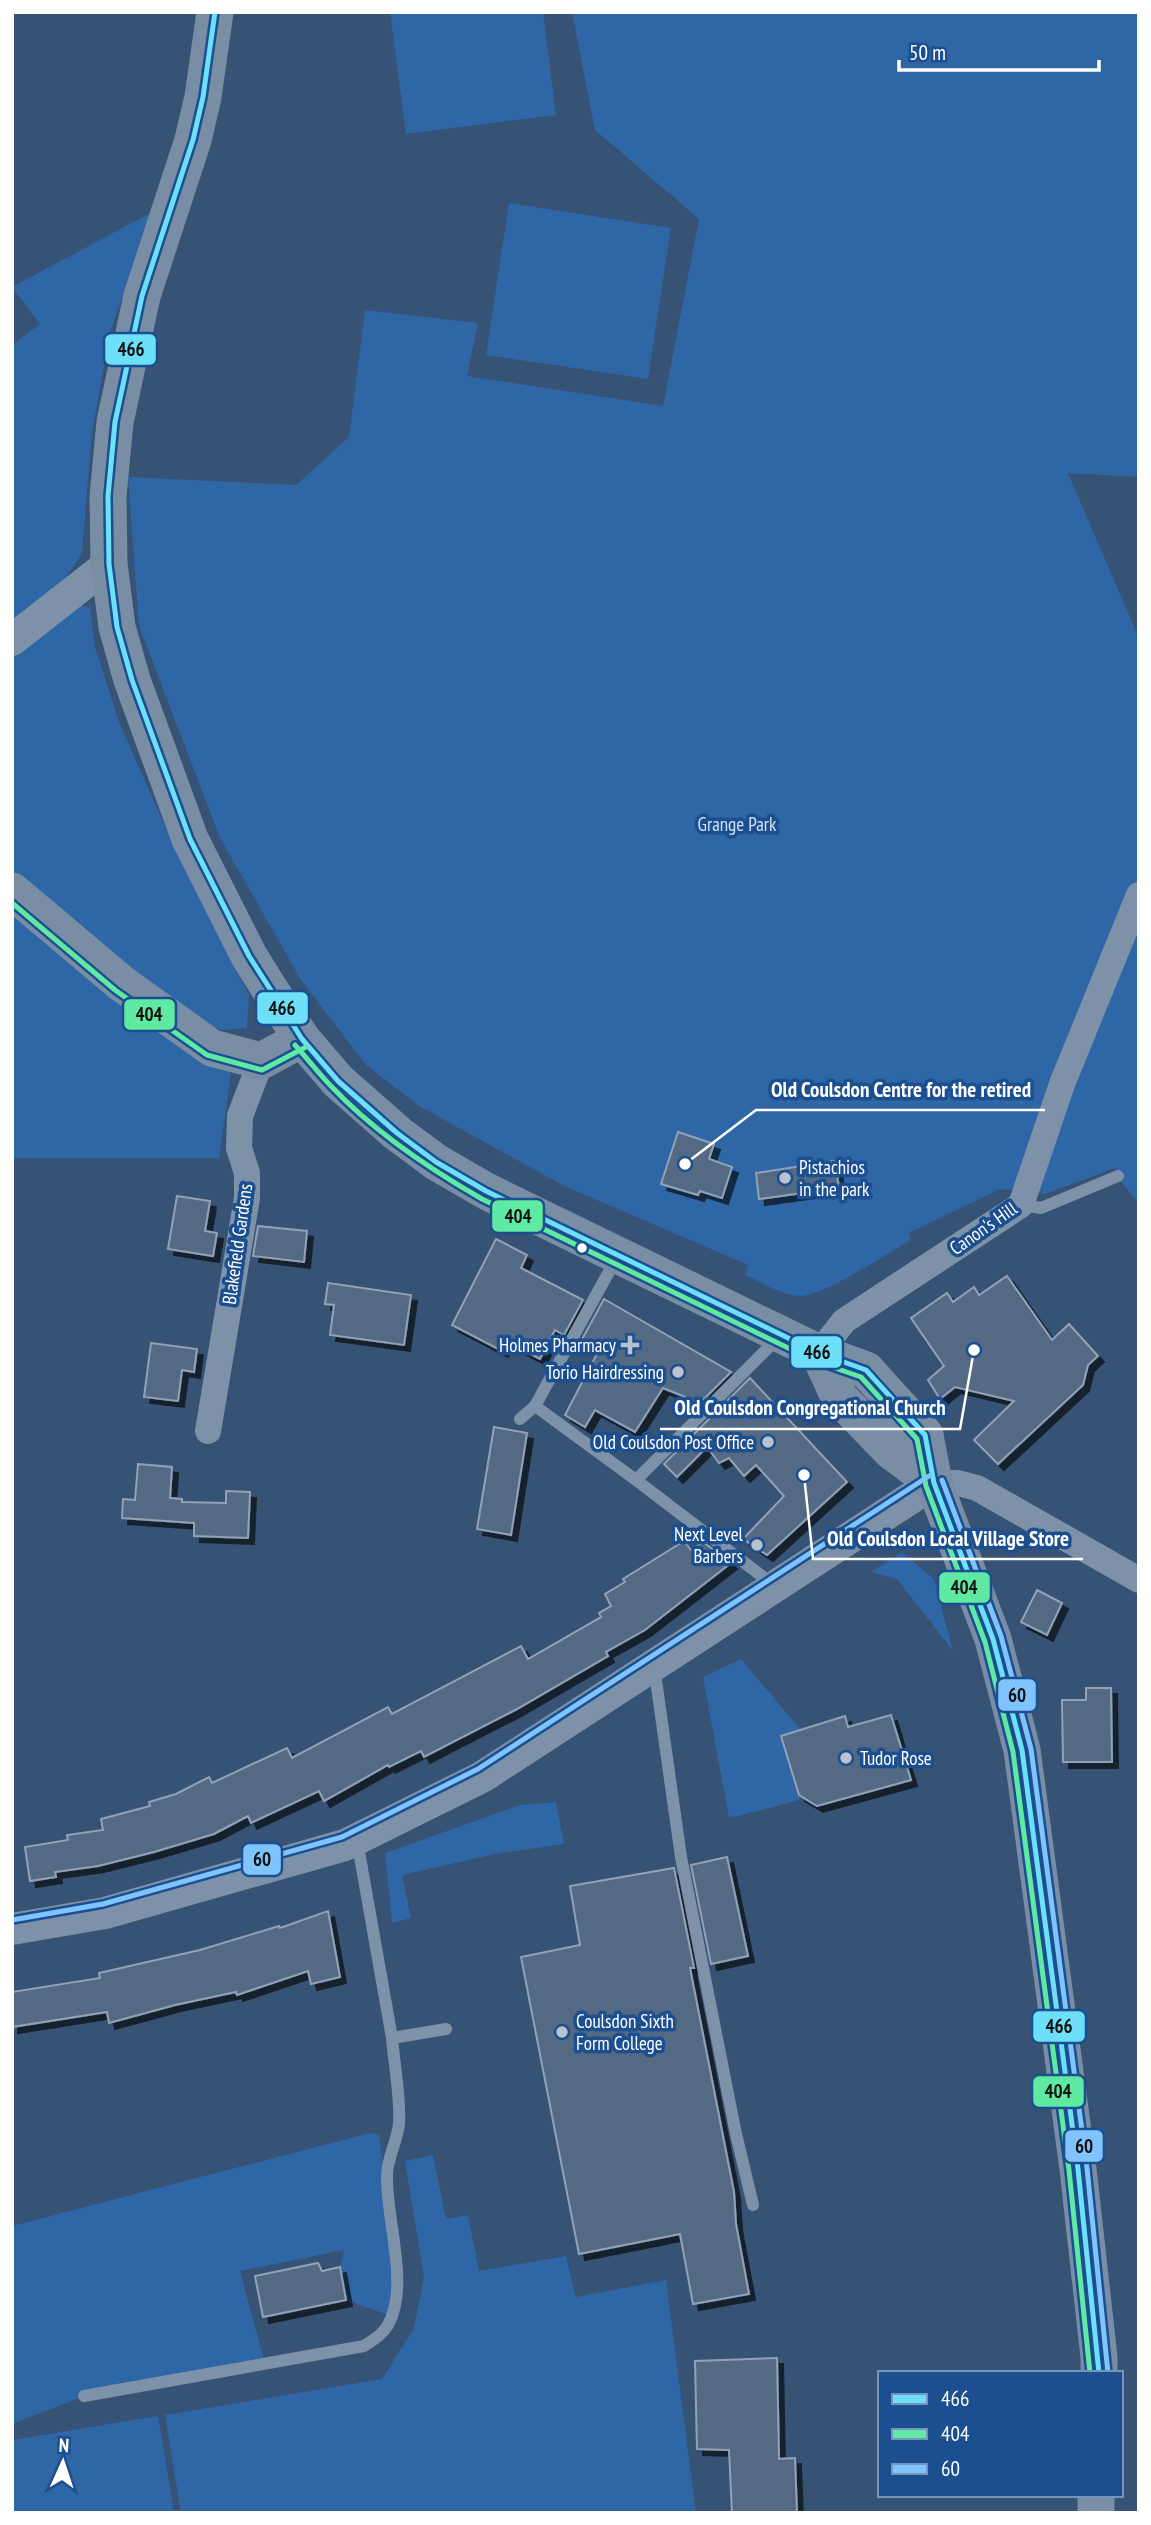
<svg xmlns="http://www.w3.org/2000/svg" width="1151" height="2525" viewBox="0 0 1151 2525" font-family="'PT Sans Narrow',sans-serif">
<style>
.green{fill:#2f66a5}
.building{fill:#526984;stroke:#92a2b6;stroke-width:2;filter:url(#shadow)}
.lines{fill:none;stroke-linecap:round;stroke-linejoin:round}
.service{stroke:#7d92a8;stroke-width:12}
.minor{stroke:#7d92a8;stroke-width:26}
.tertiary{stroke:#7d92a8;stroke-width:32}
.secondary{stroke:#798da4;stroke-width:37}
.bus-1-casing{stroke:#1b4f8f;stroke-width:10}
.bus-2-casing{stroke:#1b4f8f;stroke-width:10}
.bus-3-casing{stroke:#1b4f8f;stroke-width:10}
.bus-1{stroke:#6ddff8;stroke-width:5}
.bus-2{stroke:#60e9a3;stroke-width:5}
.bus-3{stroke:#80c4ff;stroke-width:5}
.poi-dot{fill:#b9c2ce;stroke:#1b4f8f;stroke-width:2.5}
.bus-dot{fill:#fff;stroke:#1b4f8f;stroke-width:2.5}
.labels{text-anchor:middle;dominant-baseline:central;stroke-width:7;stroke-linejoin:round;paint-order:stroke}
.park-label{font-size:19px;fill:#cfe3fa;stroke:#1b4f8f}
.poi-label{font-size:19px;fill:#fff;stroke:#1b4f8f;text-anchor:end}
.street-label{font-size:19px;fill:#fff;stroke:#1b4f8f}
.leader{fill:none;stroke:#fff;stroke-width:2.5}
.callout-dot{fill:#fff;stroke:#1b4f8f;stroke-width:2.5}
.callout-label{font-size:21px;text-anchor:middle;font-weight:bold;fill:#fff;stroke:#1b4f8f;stroke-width:7;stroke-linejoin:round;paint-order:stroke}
.line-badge{stroke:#1b4f8f;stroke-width:2.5}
.pale-badge-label{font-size:19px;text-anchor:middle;font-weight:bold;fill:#111}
</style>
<defs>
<filter id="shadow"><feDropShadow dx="6" dy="6" stdDeviation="0" flood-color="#0009"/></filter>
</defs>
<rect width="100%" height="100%" fill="#365274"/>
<!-- green -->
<g class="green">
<path d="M 390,12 L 543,12 L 556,115 L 406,134 Z"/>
<path d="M 572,12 L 1139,12 L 1139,477 L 1068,473 L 1139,638 L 1139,1204 L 1122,1183 L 1115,1168 L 1045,1194 L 1000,1189 L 909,1233 L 911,1240 C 887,1254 825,1295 801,1296 C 782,1296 762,1282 745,1275 L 748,1265 L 564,1186 L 419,1106 L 366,1065 L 301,980 L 220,838 L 139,626 L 128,477 L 296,485 L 349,437 L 365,310 L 478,323 L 467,376 L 663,406 L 699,219 L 595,130 Z"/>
<path d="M 509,203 L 671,228 L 648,379 L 486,355 Z"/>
<path d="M 152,212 L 110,333 L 92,433 L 82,553 L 61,585 L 12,623 L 12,345 L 40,324 L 12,287 Z"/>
<path d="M 78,604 L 90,608 L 95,647 L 119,722 L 182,865 L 249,995 L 247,1028 L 222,1030 L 202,1022 L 71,924 L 12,873 L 12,651 Z"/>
<path d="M 12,912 L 192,1050 L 231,1073 L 219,1158 L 12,1158 Z"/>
<path d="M 902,1552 L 934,1579 L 953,1651 L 897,1579 L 871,1572 Z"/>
<path d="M 741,1659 L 801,1730 L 781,1736 L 800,1800 L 729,1818 L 703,1677 Z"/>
<path d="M 556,1802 L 564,1844 L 500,1853 L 402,1875 L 411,1918 L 392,1923 L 385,1853 L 520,1805 Z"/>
<path d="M 370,2133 L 379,2135 L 397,2266 L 391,2316 L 346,2300 L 340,2267 L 344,2250 L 240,2271 L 265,2363 L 84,2396 L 12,2424 L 12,2226 Z"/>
<path d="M 433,2155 L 446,2219 L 468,2215 L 479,2271 L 566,2256 L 576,2297 L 666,2280 L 696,2513 L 181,2513 L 165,2415 L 382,2379 L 414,2328 L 424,2277 L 405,2161 Z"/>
<path d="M 158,2416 L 174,2513 L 12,2513 L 12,2440 Z"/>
</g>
<!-- building -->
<g class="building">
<path d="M 678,1132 L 714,1144 L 709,1159 L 732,1167 L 722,1198 L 700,1191 L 698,1195 L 661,1184 Z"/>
<path d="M 835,1161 L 839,1188 L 759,1199 L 756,1173 Z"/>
<path d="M 177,1196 L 210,1201 L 205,1231 L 217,1233 L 213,1256 L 168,1249 Z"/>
<path d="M 258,1226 L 307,1231 L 304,1262 L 253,1256 Z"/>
<path d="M 496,1239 L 527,1255 L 521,1268 L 583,1300 L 564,1335 L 555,1330 L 540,1359 L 507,1342 L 502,1351 L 452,1325 Z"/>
<path d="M 1007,1276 L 1052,1340 L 1069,1324 L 1098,1356 L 1088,1365 L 1083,1385 L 998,1464 L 974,1440 L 1014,1401 L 955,1387 L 940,1399 L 928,1380 L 944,1366 L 911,1318 L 947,1293 L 953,1302 L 974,1287 L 979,1295 Z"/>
<path d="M 328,1283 L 411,1295 L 404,1345 L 330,1335 L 334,1305 L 325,1304 Z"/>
<path d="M 604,1299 L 731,1372 L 700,1403 L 663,1388 L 635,1432 L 595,1410 L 585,1427 L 565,1415 L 598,1352 L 580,1343 Z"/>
<path d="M 151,1343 L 197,1349 L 194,1372 L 182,1370 L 178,1401 L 144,1397 Z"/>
<path d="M 750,1378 L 847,1482 L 767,1555 L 743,1539 L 784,1496 L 756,1465 L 744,1476 L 729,1458 L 719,1463 L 707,1447 L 677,1477 L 664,1464 Z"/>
<path d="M 494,1427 L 527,1433 L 511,1535 L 477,1529 Z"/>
<path d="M 138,1464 L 172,1467 L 170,1498 L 182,1499 L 182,1502 L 226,1503 L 226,1491 L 250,1492 L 248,1538 L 194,1536 L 194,1523 L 122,1518 L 123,1499 L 135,1500 Z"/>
<path d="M 684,1541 L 691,1550 L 703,1542 L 731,1563 L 645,1630 L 606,1652 L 608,1656 L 517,1709 L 424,1757 L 421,1751 L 389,1767 L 388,1765 L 324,1801 L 319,1791 L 251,1823 L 248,1816 L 214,1834 L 154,1852 L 98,1866 L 55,1872 L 56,1877 L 30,1881 L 25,1847 L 68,1840 L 67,1835 L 103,1830 L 101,1819 L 150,1806 L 149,1802 L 176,1794 L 209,1777 L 212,1783 L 287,1748 L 292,1758 L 388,1707 L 392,1714 L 521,1646 L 528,1659 L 601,1617 L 599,1613 L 611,1606 L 605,1594 L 625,1582 L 623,1579 Z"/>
<path d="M 1037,1590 L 1062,1603 L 1047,1635 L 1021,1622 Z"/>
<path d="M 1086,1688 L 1111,1688 L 1112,1762 L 1063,1762 L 1062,1700 L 1086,1700 Z"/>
<path d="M 891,1715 L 911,1780 L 817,1806 L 799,1795 L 781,1736 L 845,1716 L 848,1727 Z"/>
<path d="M 727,1857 L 748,1956 L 711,1964 L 691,1865 Z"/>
<path d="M 674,1868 L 694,1968 L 690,1968 L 734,2192 L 736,2224 L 749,2294 L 693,2304 L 680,2234 L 579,2254 L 521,1957 L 580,1945 L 570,1886 Z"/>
<path d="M 328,1911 L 340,1977 L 311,1984 L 308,1971 L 237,1995 L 236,1992 L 175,2005 L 109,2023 L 107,2012 L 12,2027 L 12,1992 L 100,1978 L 99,1973 L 200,1950 L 279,1926 L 280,1928 Z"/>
<path d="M 318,2263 L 322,2271 L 340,2267 L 346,2300 L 263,2317 L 255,2276 Z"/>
<path d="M 777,2358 L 779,2459 L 795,2458 L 797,2513 L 732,2513 L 729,2450 L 697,2449 L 695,2361 Z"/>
</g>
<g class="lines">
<!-- service -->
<g class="service">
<path d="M 1021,1205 L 1041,1208 L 1118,1176"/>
<path d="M 616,1259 L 535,1406 L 636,1480 L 775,1586"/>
<path d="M 520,1419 L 535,1406"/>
<path d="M 636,1480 L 779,1337"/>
<path d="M 654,1666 L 681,1857 L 736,2134 L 753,2205"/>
<path d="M 357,1840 L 392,2038 L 446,2029"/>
<path d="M 84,2396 L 364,2346 C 373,2340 382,2335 388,2325 C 410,2285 386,2220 387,2176 C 387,2158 397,2142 399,2124 C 401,2100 394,2063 392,2038"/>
</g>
<!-- minor -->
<g class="minor">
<path d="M 819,1353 L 844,1321 L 1021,1205 L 1062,1084 L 1139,895"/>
<path d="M 208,1431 L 247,1198 L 247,1173 L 239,1148 L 240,1116 L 261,1061"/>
<path d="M 934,1483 L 958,1483 L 977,1488 L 1139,1580"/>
</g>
<!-- tertiary -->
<g class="tertiary">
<path d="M 12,640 L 109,564"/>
<path d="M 12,1929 L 105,1913 L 345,1845 L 482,1777 L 934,1483"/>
</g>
<!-- secondary -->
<g class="secondary">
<path d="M 215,12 L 203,97 L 193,140 L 142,296 L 115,422 L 108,496 L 109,564 L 117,627 L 132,680 L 190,839 L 249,956 L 267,985 L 302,1039 L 338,1081 L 397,1133 L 436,1162 L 486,1191 L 819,1353 L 866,1370 L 925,1435 L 934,1483 L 993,1639 L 1022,1750 L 1078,2169 L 1099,2357 L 1099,2373"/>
<path d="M 12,891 L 121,983 L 212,1048 L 261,1061 L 302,1039"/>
<path d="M 819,1353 L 839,1397 L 891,1451 L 934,1483"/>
<path d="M 1096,2513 L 1096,2495"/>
</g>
<defs>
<path id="bus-1" d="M 215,12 L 203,97 L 193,140 L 142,296 L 115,422 L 108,496 L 109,564 L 117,627 L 132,680 L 190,839 L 249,956 L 302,1039 L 338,1081 L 397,1133 L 436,1162 L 486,1191 L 819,1353 L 866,1370 L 925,1435 L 934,1483 L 993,1639 L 1022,1750 L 1078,2169 L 1099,2373"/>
<g id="bus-2">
<path d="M 12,903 L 115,990 L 207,1055 L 262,1070 L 306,1047"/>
<path d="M 295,1045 C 307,1058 318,1073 331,1086 C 374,1132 428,1168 482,1199 L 815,1361 L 861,1377 L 917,1439 L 926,1486 L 985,1642 L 1013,1752 L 1069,2170 L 1090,2373"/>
</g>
<g id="bus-3">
<path d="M 942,1480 L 1001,1636 L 1031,1749 L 1087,2168 L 1108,2373"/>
<path d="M 12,1920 L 103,1904 L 342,1837 L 478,1769 L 929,1476"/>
</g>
</defs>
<!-- bus-1 casing -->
<use href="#bus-1" class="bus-1-casing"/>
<!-- bus-2 casing -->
<use href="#bus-2" class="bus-2-casing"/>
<!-- bus-3 casing -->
<use href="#bus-3" class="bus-3-casing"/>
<!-- bus-1 -->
<use href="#bus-1" class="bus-1"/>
<!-- bus-2 -->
<use href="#bus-2" class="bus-2"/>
<!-- bus-3 -->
<use href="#bus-3" class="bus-3"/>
</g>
<!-- markers -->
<g class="poi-dot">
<circle cx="785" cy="1178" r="7"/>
<path d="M626.5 1334.5h7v7h7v7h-7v7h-7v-7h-7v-7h7z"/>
<circle cx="678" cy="1372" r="7"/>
<circle cx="768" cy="1442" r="7"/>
<circle cx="757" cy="1545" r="7"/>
<circle cx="846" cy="1758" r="7"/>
<circle cx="562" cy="2032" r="7"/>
</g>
<circle class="bus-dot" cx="582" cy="1248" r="6"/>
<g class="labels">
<!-- park labels -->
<g class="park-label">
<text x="737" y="824">Grange Park</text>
</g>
<!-- poi labels -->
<g class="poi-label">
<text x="799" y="1167" text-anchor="start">Pistachios<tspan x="799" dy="22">in the park</tspan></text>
<text x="616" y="1345">Holmes Pharmacy</text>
<text x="664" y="1372">Torio Hairdressing</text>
<text x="754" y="1442">Old Coulsdon Post Office</text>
<text x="743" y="1534">Next Level<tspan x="743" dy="22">Barbers</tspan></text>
<text x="860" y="1758" text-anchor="start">Tudor Rose</text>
<text x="576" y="2021" text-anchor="start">Coulsdon Sixth<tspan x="576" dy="22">Form College</tspan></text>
</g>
<!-- street labels -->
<g class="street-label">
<text transform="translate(983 1228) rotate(-35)">Canon's Hill</text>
<text transform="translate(237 1244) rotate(-82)">Blakefield Gardens</text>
</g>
</g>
<!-- callouts -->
<path class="leader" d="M685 1164L756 1110H1045M974 1350L960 1429H660M804 1475L813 1559H1083"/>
<g class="callout-dot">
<circle cx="685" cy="1164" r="7"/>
<circle cx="974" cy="1350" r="7"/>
<circle cx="804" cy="1475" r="7"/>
</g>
<g class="callout-label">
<text x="901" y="1097">Old Coulsdon Centre for the retired</text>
<text x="810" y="1415">Old Coulsdon Congregational Church</text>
<text x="948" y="1546">Old Coulsdon Local Village Store</text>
</g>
<g class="line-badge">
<rect x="104" y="333" width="53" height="33" rx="7" fill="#6ddff8"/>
<rect x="256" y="991" width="53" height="34" rx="7" fill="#6ddff8"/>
<rect x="123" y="998" width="53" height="33" rx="7" fill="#60e9a3"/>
<rect x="491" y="1199" width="53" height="34" rx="7" fill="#60e9a3"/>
<rect x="790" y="1335" width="53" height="34" rx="7" fill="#6ddff8"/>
<rect x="938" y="1571" width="53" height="33" rx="7" fill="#60e9a3"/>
<rect x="997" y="1678" width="40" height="34" rx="7" fill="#80c4ff"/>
<rect x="242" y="1843" width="40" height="33" rx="7" fill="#80c4ff"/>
<rect x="1032" y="2010" width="54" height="33" rx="7" fill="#6ddff8"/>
<rect x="1032" y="2075" width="53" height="33" rx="7" fill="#60e9a3"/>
<rect x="1064" y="2129" width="40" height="34" rx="7" fill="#80c4ff"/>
</g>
<g class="pale-badge-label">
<text x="131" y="356">466</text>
<text x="282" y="1015">466</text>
<text x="149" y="1021">404</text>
<text x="518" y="1223">404</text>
<text x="817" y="1359">466</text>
<text x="964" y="1594">404</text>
<text x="1017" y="1702">60</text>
<text x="262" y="1866">60</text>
<text x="1059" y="2033">466</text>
<text x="1058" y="2098">404</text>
<text x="1084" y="2153">60</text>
</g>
<!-- border -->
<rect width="1151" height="2525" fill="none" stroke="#ffffff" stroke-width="28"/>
<!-- legend -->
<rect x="878" y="2371" width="245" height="126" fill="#1b4f8f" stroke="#7695bc" stroke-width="2"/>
<rect x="892" y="2394" width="35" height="10" fill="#6ddff8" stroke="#7695bc" stroke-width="2"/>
<text x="941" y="2406" font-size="21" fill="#ffffff">466</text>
<rect x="892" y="2429" width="35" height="10" fill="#60e9a3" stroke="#7695bc" stroke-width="2"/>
<text x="941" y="2441" font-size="21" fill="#ffffff">404</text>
<rect x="892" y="2464" width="35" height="10" fill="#80c4ff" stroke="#7695bc" stroke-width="2"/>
<text x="941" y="2476" font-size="21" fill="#ffffff">60</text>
<!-- north arrow -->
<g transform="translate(63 2462) rotate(3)" stroke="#1b4f8f" stroke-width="5" paint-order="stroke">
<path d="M0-5L12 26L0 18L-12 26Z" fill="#ffffff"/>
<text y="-10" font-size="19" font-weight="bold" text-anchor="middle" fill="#ffffff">N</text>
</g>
<!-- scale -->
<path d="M899 60v10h200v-10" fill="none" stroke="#ffffff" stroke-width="3.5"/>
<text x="909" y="60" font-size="21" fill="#ffffff" stroke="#1b4f8f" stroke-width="5" paint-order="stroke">50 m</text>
</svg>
